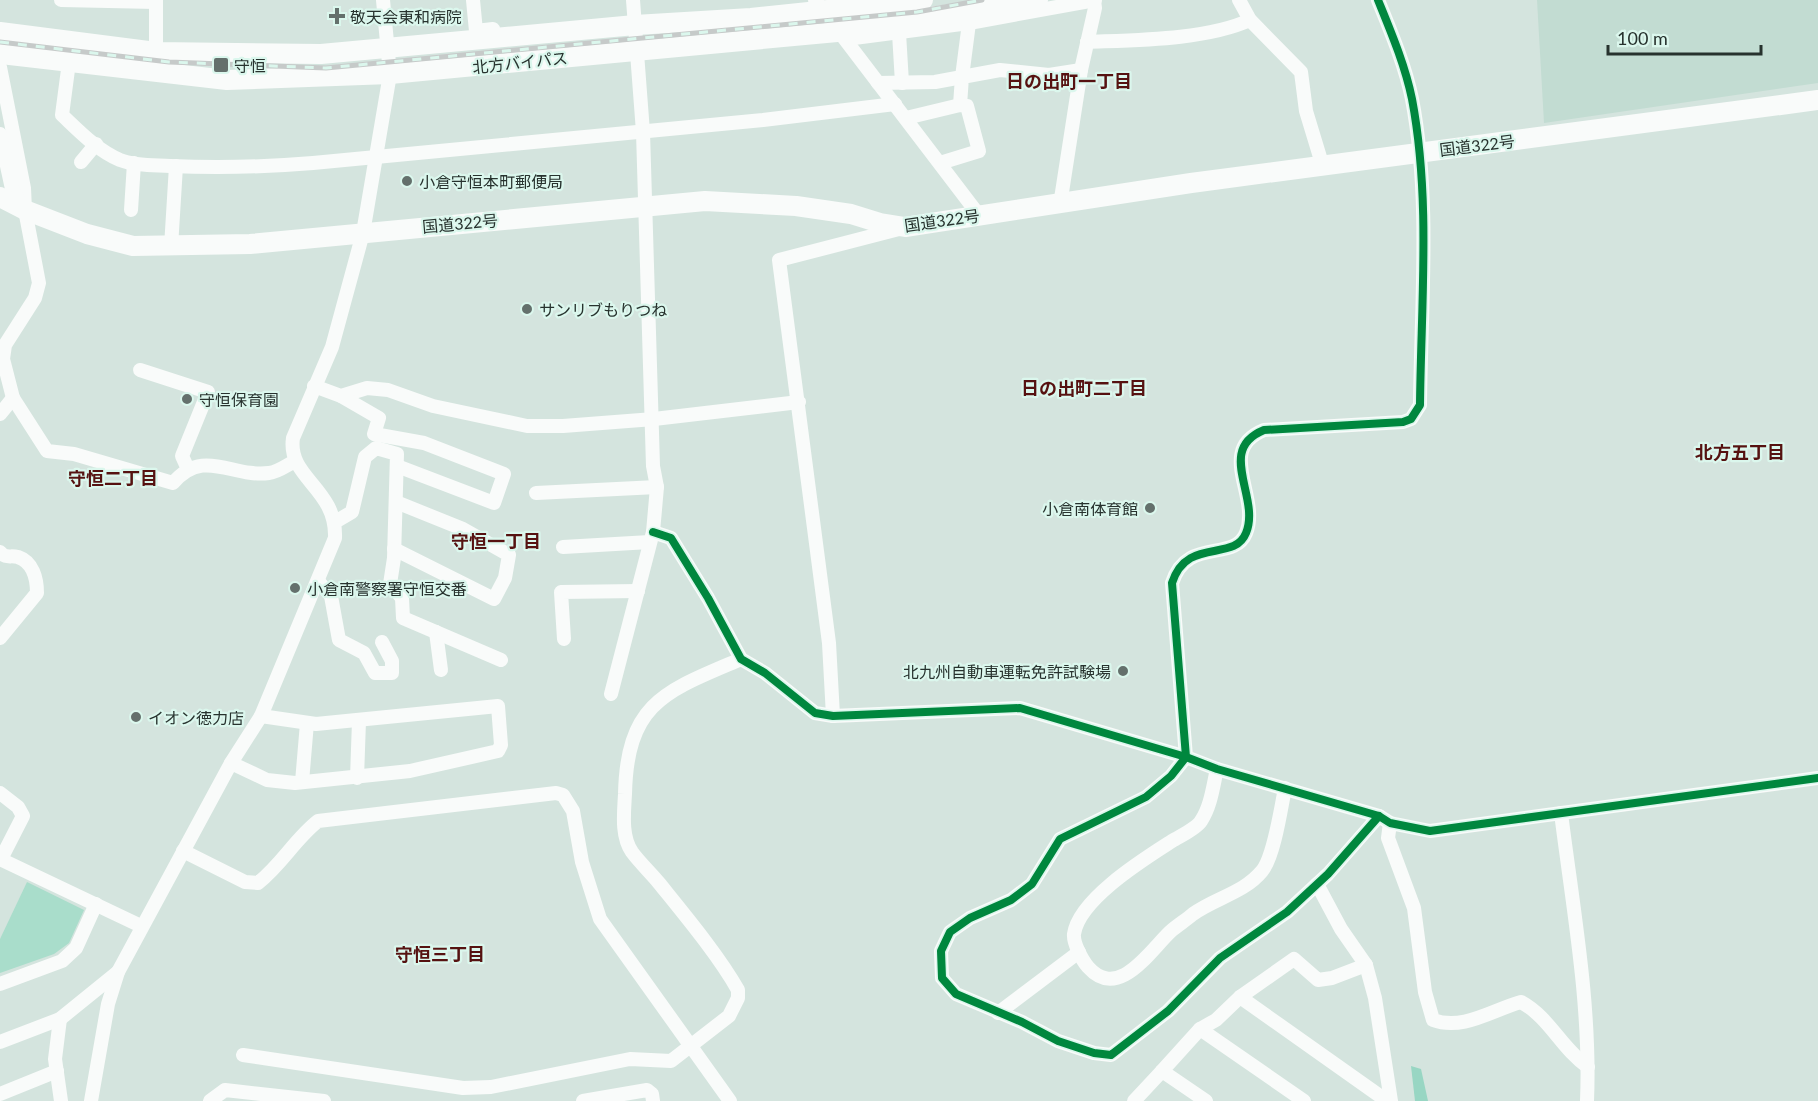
<svg xmlns="http://www.w3.org/2000/svg" width="1818" height="1101" viewBox="0 0 1818 1101" font-family="Lato,'Noto Sans JP',sans-serif">
<style>
.built{fill:#c2dcd2}
.green{fill:#a9ddcb}
.forest{fill:#98d6c3}
.lines{fill:none;stroke-linecap:round;stroke-linejoin:round}
.minor{stroke:#f9fbfa;stroke-width:14}
.highway{stroke:#f9fbfa;stroke-width:20}
.rail-casing{stroke:#c6cac9;stroke-width:5}
.rail{stroke:#dbf7ed;stroke-width:3;stroke-dasharray:9;stroke-linecap:butt}
.cycleway-casing{stroke:#dbf7ed;stroke-width:11}
.cycleway{stroke:#00873e;stroke-width:8}
.poi-dot{fill:#64706c;stroke:#dbf7ed;stroke-width:2}
.labels{text-anchor:middle;dominant-baseline:central;stroke-width:4.5;stroke-linejoin:round;paint-order:stroke}
.poi-label{font-size:16px;fill:#27322e;stroke:#dbf7ed;text-anchor:start}
.street-label{font-size:16px;fill:#27322e;stroke:#dbf7ed}
.neighbourhood-label{font-size:18px;font-weight:bold;fill:#561211;stroke:#dbf7ed}
</style>
<rect width="100%" height="100%" fill="#d4e4de"/>
<!-- built -->
<path class="built" d="M 1537,0 L 1818,0 L 1818,83 L 1544,123 Z"/>
<!-- green -->
<path class="green" d="M 27,882 L 84,910 L 69,943 L 54,954 L 0,973 L 0,939 Z"/>
<!-- forest -->
<path class="forest" d="M 1411,1066 L 1421,1069 L 1428,1101 L 1415,1101 Z"/>
<g class="lines">
<!-- minor -->
<g class="minor">
<path d="M 61,0 L 156,2"/>
<path d="M 156,0 L 156,52"/>
<path d="M 473,0 L 476,31 L 493,29"/>
<path d="M 815,0 L 978,214"/>
<path d="M 1239,0 L 1250,20 L 1301,72 L 1306,111 L 1323,167"/>
<path d="M 1378,0 C 1391,32 1405,65 1412,99 C 1431,199 1421,304 1420,405 L 1411,419 L 1403,422 L 1264,430 C 1215,450 1261,497 1246,533 C 1234,563 1187,536 1172,583 L 1186,757 L 1217,769 L 1379,816 L 1390,823 L 1430,831 L 1818,778"/>
<path d="M 899,33 L 902,83"/>
<path d="M 854,38 L 969,23 L 1095,0"/>
<path d="M 1087,42 C 1137,40 1206,40 1250,20"/>
<path d="M 69,62 L 62,115 C 79,131 98,151 120,160 C 136,166 154,165 170,166 C 218,168 265,167 313,163 L 763,120 L 895,104"/>
<path d="M 0,67 L 24,188 L 25,210 L 39,283 L 35,298 L 5,345 L 3,359 L 13,398 L 47,451 L 74,454 L 173,483 C 204,447 232,478 269,473 C 278,472 287,465 295,461"/>
<path d="M 878,83 L 935,82 L 962,77 L 969,23"/>
<path d="M 906,118 L 960,105 L 962,77 L 1000,70 L 1049,75 L 1081,70"/>
<path d="M 0,134 L 12,189 L 24,209"/>
<path d="M 81,162 L 96,144"/>
<path d="M 940,163 L 979,151 L 967,106 L 960,105"/>
<path d="M 1060,205 L 1081,70 L 1095,8 L 1094,0"/>
<path d="M 131,210 L 134,163"/>
<path d="M 171,247 L 176,166"/>
<path d="M 140,370 L 208,392 L 182,456 L 188,469"/>
<path d="M 314,386 L 341,396 L 367,388 L 388,390 L 433,406 L 527,426 L 563,426 L 654,419 L 799,402"/>
<path d="M 341,396 L 379,418 L 374,434 L 424,443 L 504,474 L 494,503 L 397,466"/>
<path d="M 0,414 L 13,398"/>
<path d="M 536,493 L 657,487"/>
<path d="M 335,522 L 352,512 L 365,457 L 376,448 L 397,454 L 394,558 L 390,584 L 402,598 L 403,618 L 501,660"/>
<path d="M 653,532 L 671,538 L 708,598 L 741,659 L 765,673 L 815,713 L 833,716 L 1020,708 L 1186,757 L 1171,776 L 1146,797 L 1060,839 L 1032,884 L 1011,900 L 970,918 L 950,932 L 941,951 L 942,978 L 956,994 L 1022,1022 L 1058,1041 L 1094,1053 L 1111,1055 L 1168,1011 L 1220,958 L 1287,912 L 1328,874 L 1379,816"/>
<path d="M 563,547 L 650,542"/>
<path d="M 394,549 L 494,599 L 505,578 L 509,555 L 463,529 L 396,502"/>
<path d="M 0,552 C 6,559 10,555 18,557 C 33,562 37,579 37,593 L 0,638"/>
<path d="M 319,582 L 331,596 L 339,640 L 364,653 L 375,673 L 392,673 L 392,661 L 382,642"/>
<path d="M 436,632 L 441,670"/>
<path d="M 564,639 L 561,592 L 638,591"/>
<path d="M 611,694 L 653,532 L 657,487 L 653,466 L 643,132 L 633,0"/>
<path d="M 833,716 L 829,643 L 779,260 L 899,229"/>
<path d="M 231,763 L 267,780 L 295,783 L 410,771 L 498,751 L 501,745 L 498,706 L 316,724 L 261,716"/>
<path d="M 1217,769 C 1213,786 1211,806 1201,821 C 1196,829 1180,836 1172,841 C 1144,859 1079,899 1074,934 C 1073,943 1082,960 1088,967 C 1119,1002 1151,949 1171,931 C 1178,925 1186,920 1193,914 C 1215,898 1244,893 1262,871 C 1274,857 1281,808 1285,788"/>
<path d="M 357,778 L 359,721"/>
<path d="M 302,782 L 307,723"/>
<path d="M 0,793 L 18,807 L 23,816 L 1,859"/>
<path d="M 1561,813 C 1573,909 1591,1005 1587,1101"/>
<path d="M 1390,823 L 1388,838 L 1414,908 L 1425,992 L 1433,1020 C 1463,1031 1492,1010 1521,1002 C 1550,1018 1561,1048 1588,1067"/>
<path d="M 183,851 L 245,882 L 258,883 C 282,864 295,839 318,821 L 556,793 L 563,795 L 573,811 L 582,862 L 600,919 L 730,1101"/>
<path d="M 0,859 L 141,926"/>
<path d="M 1317,884 L 1341,929 L 1366,965 L 1375,998 L 1391,1101"/>
<path d="M 0,984 L 62,961 L 76,948 L 96,904"/>
<path d="M 1240,997 L 1387,1101"/>
<path d="M 998,1013 L 1079,952"/>
<path d="M 60,1019 L 55,1059 L 61,1101"/>
<path d="M 1200,1029 L 1304,1101"/>
<path d="M 0,1042 L 60,1019 L 118,972"/>
<path d="M 243,1055 L 463,1088 L 491,1087 L 630,1059 L 671,1061 L 729,1016 L 738,998 L 738,990 C 719,956 684,914 659,883 C 651,873 640,863 632,852 C 621,836 624,813 625,794 C 627,702 666,691 741,659"/>
<path d="M 0,1094 L 57,1071"/>
<path d="M 91,1101 L 108,1004 L 118,972 L 231,763 L 261,716 L 335,538 C 337,488 287,478 293,438 L 332,347 L 363,233 L 390,74 L 383,0"/>
<path d="M 210,1101 L 225,1090 L 324,1101"/>
<path d="M 583,1101 L 647,1090 L 652,1094 L 653,1101"/>
<path d="M 1134,1101 L 1162,1071"/>
<path d="M 1206,1101 L 1162,1071 L 1200,1029 L 1216,1020 L 1240,997 L 1294,959 L 1318,980 L 1332,978 L 1366,965"/>
</g>
<!-- highway -->
<g class="highway">
<path d="M 0,32 L 156,52 L 321,54 L 635,25 L 751,18 L 923,0"/>
<path d="M 0,54 L 227,80 L 390,74 L 837,32 L 1038,0"/>
<path d="M 0,197 L 25,210 L 87,234 L 133,246 L 250,244 L 705,201 L 796,206 L 851,214 L 880,223 L 905,227 L 1191,183 L 1818,100"/>
</g>
<defs>
<path id="rail" d="M 0,42 L 169,62 L 326,68 L 917,12 L 982,0"/>
</defs>
<!-- rail casing -->
<use href="#rail" class="rail-casing"/>
<!-- rail -->
<use href="#rail" class="rail"/>
<defs>
<g id="cycleway">
<path d="M 1378,0 C 1391,32 1405,65 1412,99 C 1431,199 1421,304 1420,405 L 1411,419 L 1403,422 L 1264,430 C 1215,450 1261,497 1246,533 C 1234,563 1187,536 1172,583 L 1186,757 L 1217,769 L 1379,816 L 1390,823 L 1430,831 L 1818,778"/>
<path d="M 653,532 L 671,538 L 708,598 L 741,659 L 765,673 L 815,713 L 833,716 L 1020,708 L 1186,757 L 1171,776 L 1146,797 L 1060,839 L 1032,884 L 1011,900 L 970,918 L 950,932 L 941,951 L 942,978 L 956,994 L 1022,1022 L 1058,1041 L 1094,1053 L 1111,1055 L 1168,1011 L 1220,958 L 1287,912 L 1328,874 L 1379,816"/>
</g>
</defs>
<!-- cycleway casing -->
<use href="#cycleway" class="cycleway-casing"/>
<!-- cycleway -->
<use href="#cycleway" class="cycleway"/>
</g>
<!-- markers -->
<g class="poi-dot">
<path d="M334 7h6v6h6v6h-6v6h-6v-6h-6v-6h6z"/>
<rect x="213" y="57" width="16" height="16" rx="3"/>
<circle cx="407" cy="181" r="6"/>
<circle cx="527" cy="309" r="6"/>
<circle cx="187" cy="399" r="6"/>
<circle cx="1150" cy="508" r="6"/>
<circle cx="295" cy="588" r="6"/>
<circle cx="1123" cy="671" r="6"/>
<circle cx="136" cy="717" r="6"/>
</g>
<g class="labels">
<!-- poi labels -->
<g class="poi-label">
<text x="350" y="16">敬天会東和病院</text>
<text x="234" y="65">守恒</text>
<text x="419" y="181">小倉守恒本町郵便局</text>
<text x="539" y="309">サンリブもりつね</text>
<text x="199" y="399">守恒保育園</text>
<text x="1138" y="508" text-anchor="end">小倉南体育館</text>
<text x="307" y="588">小倉南警察署守恒交番</text>
<text x="1111" y="671" text-anchor="end">北九州自動車運転免許試験場</text>
<text x="148" y="717">イオン徳力店</text>
</g>
<!-- street labels -->
<g class="street-label">
<text transform="translate(520 62) rotate(-6)">北方バイパス</text>
<text transform="translate(1477 145) rotate(-7)">国道322号</text>
<text transform="translate(942 220) rotate(-8)">国道322号</text>
<text transform="translate(460 223) rotate(-5)">国道322号</text>
</g>
<!-- neighbourhood labels -->
<g class="neighbourhood-label">
<text x="1069" y="81">日の出町一丁目</text>
<text x="1084" y="388">日の出町二丁目</text>
<text x="1740" y="452">北方五丁目</text>
<text x="113" y="478">守恒二丁目</text>
<text x="496" y="541">守恒一丁目</text>
<text x="440" y="954">守恒三丁目</text>
</g>
</g>
<!-- scale -->
<path d="M1608 45v9h153v-9" fill="none" stroke="#27322e" stroke-width="3"/>
<text x="1617" y="45" font-size="18" fill="#27322e" stroke="#dbf7ed" stroke-width="4.5" paint-order="stroke">100 m</text>
</svg>
